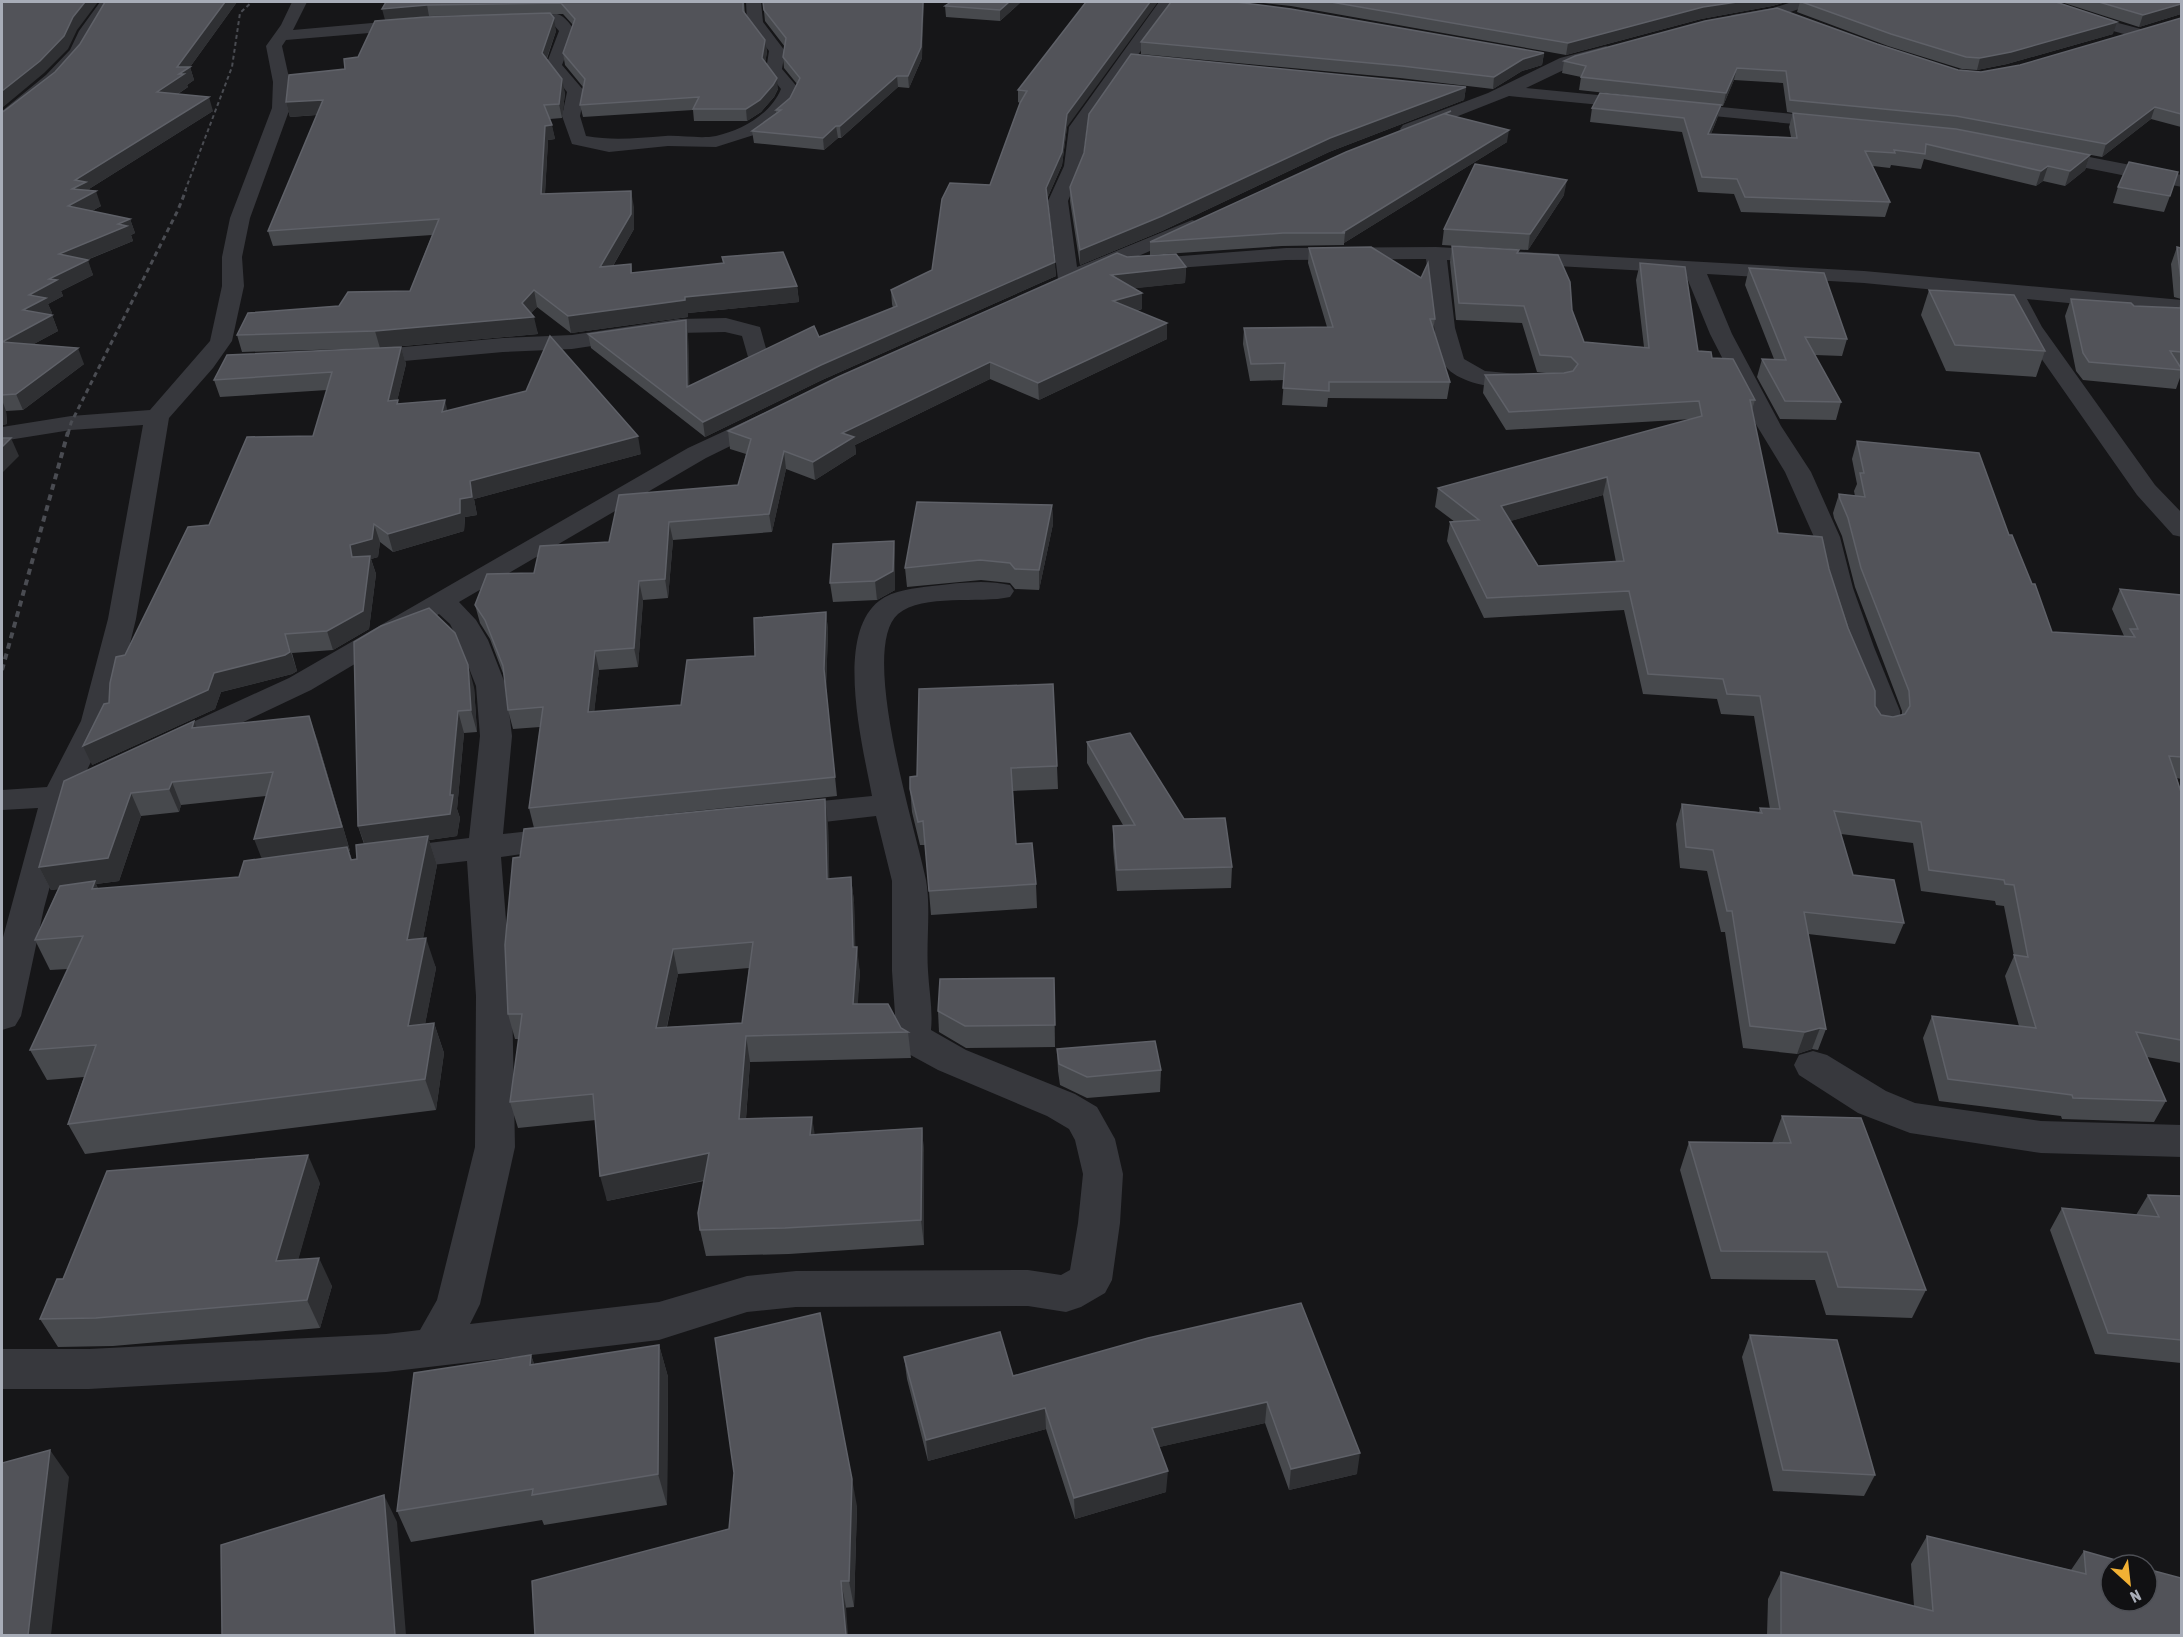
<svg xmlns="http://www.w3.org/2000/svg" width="2183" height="1637" viewBox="0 0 2183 1637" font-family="'Asap Condensed',sans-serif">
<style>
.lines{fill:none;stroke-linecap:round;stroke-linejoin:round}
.street{fill:#37383d;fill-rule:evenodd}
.rail-far2{stroke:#4a4c52;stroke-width:2;stroke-dasharray:4 3;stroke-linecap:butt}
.rail-far1{stroke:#4a4c52;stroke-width:3;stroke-dasharray:5 4;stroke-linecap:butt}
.rail{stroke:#4a4c52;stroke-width:4;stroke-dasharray:6 5;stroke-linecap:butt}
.wall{fill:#47494d;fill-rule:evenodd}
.shaded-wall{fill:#2f3033}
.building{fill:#525359;stroke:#5f6168;stroke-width:1.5;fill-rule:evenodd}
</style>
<rect width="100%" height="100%" fill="#161618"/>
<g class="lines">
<!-- street -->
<g class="street">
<path d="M 100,2 L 115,2 L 95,31 L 83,55 L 58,83 L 8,123 L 2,124 L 2,111 L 46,75 L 70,50 L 79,31 Z"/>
<path d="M 292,2 L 307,2 L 293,30 L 417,19 L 425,24 L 417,29 L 286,40 L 282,46 L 290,82 L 290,108 L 250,218 L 242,257 L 244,286 L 232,341 L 213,368 L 169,418 L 136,619 L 111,721 L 87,770 L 100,766 L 111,769 L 116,776 L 111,783 L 73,802 L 44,908 L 21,1016 L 15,1026 L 2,1030 L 2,941 L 38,808 L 2,810 L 2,790 L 47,787 L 81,721 L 108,619 L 143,425 L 71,430 L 2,441 L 2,427 L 71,416 L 150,410 L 210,341 L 222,286 L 222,257 L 230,218 L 272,108 L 273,82 L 266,46 L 281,25 Z"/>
<path d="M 746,2 L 761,2 L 763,22 L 785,51 L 782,69 L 799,89 L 789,109 L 760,133 L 716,147 L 668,146 L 609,152 L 572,144 L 562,116 L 567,92 L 546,65 L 559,31 L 553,24 L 511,25 L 503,20 L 511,15 L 557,14 C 565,16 570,24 575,31 L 562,65 L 585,92 L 580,116 L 586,136 C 614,141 637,138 665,136 C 681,135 700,139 716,136 C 742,130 770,115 781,89 L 766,70 L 769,51 L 747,22 Z"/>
<path d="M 1159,2 L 1173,2 L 1174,4 L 1087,127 L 1082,166 L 1068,201 L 1077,267 L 1192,220 L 1199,222 L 1202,226 L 1199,230 L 1129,260 L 1286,248 L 1436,247 L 1864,271 L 2182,300 L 2182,314 L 2027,299 L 2042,327 L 2155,485 L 2182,513 L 2182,537 L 2173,535 L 2137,495 L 2020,328 L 2006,300 L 2008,297 L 1864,283 L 1707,274 L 1732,334 L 1781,426 L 1811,472 L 1840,537 L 1853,588 L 1874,647 L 1900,711 L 1900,726 L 1896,733 L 1885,735 L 1874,733 L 1870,726 L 1870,711 L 1844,647 L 1825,588 L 1814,537 L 1785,472 L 1757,426 L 1710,334 L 1685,273 L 1447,260 L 1455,328 L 1464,359 L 1485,371 L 1539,376 L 1543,381 L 1539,386 C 1516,392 1465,387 1448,369 C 1441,362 1438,352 1436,343 L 1426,259 L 1286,260 L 1136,271 L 1129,269 L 1126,265 L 1129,261 L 1089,277 L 1080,279 L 1077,284 L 1069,285 L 1061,284 L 1058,279 L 1048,201 L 1064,166 L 1069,127 Z"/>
<path d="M 1792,2 L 1813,2 L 1810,5 C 1795,11 1741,30 1729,18 L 1732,15 L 1773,8 Z"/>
<path d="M 2034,2 L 2055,2 L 2096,17 L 2182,40 L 2182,50 L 2084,23 L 2037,5 Z"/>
<path d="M 1606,46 L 1614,51 L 1612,54 L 1572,66 L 1526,88 L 1835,118 L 1841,119 L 1844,123 L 1841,127 L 1835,128 L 1509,96 L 1415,133 L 1403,133 L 1400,129 L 1403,125 L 1488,93 L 1560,58 Z"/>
<path d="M 2043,148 L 2182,175 L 2182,187 L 2036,158 L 2034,154 L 2036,150 Z"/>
<path d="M 726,318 L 760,327 L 767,352 L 764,357 L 756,359 L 748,357 L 742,336 L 725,332 L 678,333 L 572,349 L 503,352 L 360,365 L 352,363 L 349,358 L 352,353 L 360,351 L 503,338 L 572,335 L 678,319 Z"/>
<path d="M 768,411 L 777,413 L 780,418 L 777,423 L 706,458 L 459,602 L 476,620 L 488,640 L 506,686 L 512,736 L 503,834 L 566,827 L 578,830 L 583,838 L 578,846 L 501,857 L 512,996 L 515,1147 L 480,1304 L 470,1324 L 659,1302 L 747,1276 L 796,1271 L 1028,1270 L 1061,1275 L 1070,1270 L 1078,1223 L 1083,1174 L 1075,1140 L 1069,1129 L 1047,1116 L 938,1070 L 905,1052 L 893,1030 L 895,1014 L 892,971 L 892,881 L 876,816 L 781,827 L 769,823 L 765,816 L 769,809 L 781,805 L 872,796 C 863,747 834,636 879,601 C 893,590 915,588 932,586 C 957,583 985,579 1010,585 L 1014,591 L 1010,597 C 980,604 923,593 898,614 C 858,649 916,830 926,880 C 931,907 926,942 928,971 C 929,991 933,1010 931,1030 L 966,1050 L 1075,1094 L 1097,1107 L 1115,1139 L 1123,1174 L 1120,1223 L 1112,1280 L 1105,1293 L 1081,1307 L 1066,1312 L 1028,1306 L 796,1307 L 747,1312 L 659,1340 L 386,1372 L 89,1389 L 2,1389 L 2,1349 L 89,1349 L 386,1334 L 420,1330 L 437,1300 L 475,1147 L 476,996 L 467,861 L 388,870 L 376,867 L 371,859 L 376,851 L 388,848 L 469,838 L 480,736 L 476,686 L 458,640 L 450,624 L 439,614 L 311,690 L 180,752 L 169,755 L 158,752 L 153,745 L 158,738 L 289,678 L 688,448 Z"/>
<path d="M 1813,1051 L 1827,1055 L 1886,1091 L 1915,1103 L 2041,1121 L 2182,1125 L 2182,1157 L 2041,1153 L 1910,1133 L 1858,1113 L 1799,1075 L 1794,1065 L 1799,1055 Z"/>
</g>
<!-- rail-far2 -->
<path class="rail-far2" d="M 185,191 L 232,67 L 240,13 L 252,2"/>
<!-- rail-far1 -->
<path class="rail-far1" d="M 68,434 L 71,423 L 178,210 L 186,190"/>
<!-- rail -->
<path class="rail" d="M 2,670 L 68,432"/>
</g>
<!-- wall -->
<g class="wall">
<path d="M 105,2 L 237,2 L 190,67 L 194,80 L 187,85 L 188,87 L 178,94 L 213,111 L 89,189 L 101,206 L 92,211 L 130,219 L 135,233 L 131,235 L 133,241 L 87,260 L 93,275 L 61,291 L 63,296 L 48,304 L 52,313 L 50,315 L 52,315 L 58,331 L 32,345 L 84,364 L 23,410 L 6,411 L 7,424 L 2,425 L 2,112 L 4,111 L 55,72 L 80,44 Z"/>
<path d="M 386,2 L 744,2 L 745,13 L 765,40 L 767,52 L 765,62 L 778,89 L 774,97 L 761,112 L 747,121 L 694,121 L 693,110 L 583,117 L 580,105 L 583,87 L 565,65 L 563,53 L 573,25 L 563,14 L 550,14 L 556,31 L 547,59 L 565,93 L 562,118 L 550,119 L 555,139 L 548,140 L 545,194 L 634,207 L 634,229 L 613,266 L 631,264 L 632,273 L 723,264 L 722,257 L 797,286 L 799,302 L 688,313 L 688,317 L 571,333 L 537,307 L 531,313 L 538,334 L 380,348 L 242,352 L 237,335 L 339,306 L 410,291 L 432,235 L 273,246 L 268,231 L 317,115 L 290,117 L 286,102 L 345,69 L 358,57 L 504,15 L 429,16 L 385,20 Z"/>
<path d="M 763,2 L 922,58 L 909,88 L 898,87 L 841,138 L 838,138 L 824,150 L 754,143 L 752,131 L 776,113 L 776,110 L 790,98 L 797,84 L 784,68 L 783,57 L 785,47 L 765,21 Z"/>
<path d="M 1021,2 L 1000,21 L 946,17 L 945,6 Z"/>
<path d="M 1086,2 L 1067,127 L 1062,165 L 1047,199 L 1056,276 L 822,380 L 705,437 L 591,348 L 588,334 L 686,320 L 688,335 L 689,386 L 893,308 L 892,304 L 891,290 L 932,270 L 990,185 L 1020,103 L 1018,102 L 1018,90 Z"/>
<path d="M 1255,2 L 1786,2 L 1772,6 L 1701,19 L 1566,55 L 1291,6 Z"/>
<path d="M 1800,2 L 2056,2 L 2113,34 L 2007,64 L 1977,70 L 1962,69 L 1888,46 L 1797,12 Z"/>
<path d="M 2061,2 L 2181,2 L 2181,14 L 2139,27 Z"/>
<path d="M 2181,18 L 2181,127 L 2151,119 L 2102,157 L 2059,149 L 2090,155 L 2085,170 L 2065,186 L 2043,181 L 2036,186 L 1924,159 L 1921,169 L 1891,165 L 1890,168 L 1873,166 L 1890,202 L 1885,217 L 1741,212 L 1734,194 L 1698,192 L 1682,132 L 1590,122 L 1592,108 L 1721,105 L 1717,119 L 1711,134 L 1791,137 L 1789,127 L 1793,113 L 1787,112 L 1783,83 L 1734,80 L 1723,106 L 1579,90 L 1581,77 L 1562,73 L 1564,61 L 1877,44 L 1958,70 L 1981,72 L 2020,65 Z"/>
<path d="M 1141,42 L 1544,53 L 1542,65 L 1522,71 L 1493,89 L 1400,78 L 1141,54 Z"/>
<path d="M 1466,87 L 1464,100 L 1329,152 L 1162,231 L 1080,265 L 1070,201 L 1070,187 Z"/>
<path d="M 1450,116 L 1507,142 L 1344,243 L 1344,245 L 1282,246 L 1150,255 L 1150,242 Z"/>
<path d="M 2118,187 L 2170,196 L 2164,212 L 2113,203 Z"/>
<path d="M 1564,195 L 1528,250 L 1442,245 L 1444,229 Z"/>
<path d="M 1452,246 L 1519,254 L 1572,310 L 1584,342 L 1644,347 L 1636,280 L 1640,263 L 1698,351 L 1712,358 L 1755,400 L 1752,410 L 1778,533 L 1829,569 L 1875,706 L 1881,715 L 1893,717 L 1902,715 L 1902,711 L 1855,587 L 1842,536 L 1834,518 L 1833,513 L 1839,494 L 1855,496 L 1854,491 L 1857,484 L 1852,459 L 1857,441 L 2009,535 L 2052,632 L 2124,636 L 2112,609 L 2120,589 L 2181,595 L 2181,779 L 2177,778 L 2181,792 L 2181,1063 L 2147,1057 L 2166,1101 L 2154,1122 L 2062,1119 L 2061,1116 L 1939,1101 L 1923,1038 L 1932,1016 L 2019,1026 L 2005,976 L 2014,956 L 2004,906 L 1996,905 L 1995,901 L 1921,891 L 1913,843 L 1841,834 L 1853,875 L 1904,923 L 1895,944 L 1808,934 L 1826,1029 L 1818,1050 L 1812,1049 L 1797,1054 L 1743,1048 L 1725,932 L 1721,932 L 1707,871 L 1680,868 L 1676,824 L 1682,804 L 1759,812 L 1760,808 L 1770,809 L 1754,716 L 1721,714 L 1717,699 L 1643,694 L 1624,610 L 1484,618 L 1447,541 L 1450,522 L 1455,522 L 1435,507 L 1438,488 L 1693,419 L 1506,430 L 1483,393 L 1485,375 L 1555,374 L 1537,372 L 1522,323 L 1456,320 L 1450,262 ZM 1603,495 L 1616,562 L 1538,566 L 1510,521 Z"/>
<path d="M 2177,247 L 2181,248 L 2181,299 L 2174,297 L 2171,264 Z"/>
<path d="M 1309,248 L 1435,319 L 1433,330 L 1450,382 L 1447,399 L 1328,398 L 1327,407 L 1282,405 L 1284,380 L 1250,381 L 1243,344 L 1244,328 L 1327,327 L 1308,263 Z"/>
<path d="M 1127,257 L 1186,267 L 1185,283 L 1134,288 L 1142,293 L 1142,309 L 1137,311 L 1167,323 L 1167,339 L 1039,400 L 990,379 L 855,445 L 856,454 L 815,480 L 786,469 L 772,532 L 673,540 L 668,598 L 643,600 L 638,667 L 599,670 L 594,712 L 681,705 L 755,656 L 826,612 L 828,631 L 826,688 L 837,796 L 534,828 L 529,808 L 540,727 L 513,729 L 508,710 L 504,676 L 490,639 L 480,623 L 475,605 L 534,573 L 609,542 L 738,485 L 746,454 L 730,449 L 728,431 Z"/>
<path d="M 1749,268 L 1847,339 L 1842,356 L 1815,355 L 1841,402 L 1836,420 L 1780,419 L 1757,377 L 1762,359 L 1774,359 L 1745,285 Z"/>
<path d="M 1929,290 L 2045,351 L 2036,377 L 1946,371 L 1921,315 Z"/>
<path d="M 2071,299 L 2134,306 L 2179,308 L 2181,301 L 2181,375 L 2176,389 L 2083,380 L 2076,371 L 2065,316 Z"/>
<path d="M 401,347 L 406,364 L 397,401 L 399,404 L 447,411 L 641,454 L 474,499 L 477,515 L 465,517 L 464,531 L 393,552 L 380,542 L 378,557 L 371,559 L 376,574 L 369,629 L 333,650 L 292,653 L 297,671 L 292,674 L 221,692 L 215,709 L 92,765 L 109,703 L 125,655 L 209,525 L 313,436 L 327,390 L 220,397 L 214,380 Z"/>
<path d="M 1052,505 L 1053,524 L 1039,590 L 1015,589 L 1010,583 L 981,580 L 907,587 L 905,568 Z"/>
<path d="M 894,541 L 895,561 L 895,590 L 877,600 L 833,602 L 830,583 Z"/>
<path d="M 474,687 L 477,732 L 464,733 L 457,809 L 460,818 L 457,836 L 429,840 L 437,865 L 423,938 L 436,968 L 425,1024 L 434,1023 L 444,1053 L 436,1110 L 85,1154 L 68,1124 L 84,1077 L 47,1080 L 30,1050 L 68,969 L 50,970 L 35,940 L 58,889 L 51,890 L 39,867 L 197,727 L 317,739 L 350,851 L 349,851 L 352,860 L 357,859 L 364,844 L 358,826 ZM 266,796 L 262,858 L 239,877 L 98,889 L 96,884 L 119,881 L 141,816 L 179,812 L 181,805 Z"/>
<path d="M 919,689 L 1057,766 L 1058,789 L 1013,791 L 1016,844 L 1036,884 L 1037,908 L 931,915 L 925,845 L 920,845 L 912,812 L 910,789 L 917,776 Z"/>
<path d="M 1087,742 L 1184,819 L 1232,867 L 1231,888 L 1117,891 L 1113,847 L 1113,826 L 1123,825 L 1087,763 Z"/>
<path d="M 828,823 L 829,879 L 851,877 L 854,902 L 855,947 L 860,973 L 857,1004 L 908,1032 L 911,1058 L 750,1062 L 746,1119 L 814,1134 L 922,1128 L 924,1153 L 924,1245 L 789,1254 L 706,1256 L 700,1230 L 704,1181 L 607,1201 L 596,1120 L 518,1128 L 510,1102 L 519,1039 L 515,1039 L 508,1014 ZM 749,968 L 742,1023 L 667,1027 L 678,974 Z"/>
<path d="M 1054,978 L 1055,1047 L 966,1048 L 939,1032 L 938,1011 Z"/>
<path d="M 1057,1049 L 1161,1070 L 1160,1092 L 1087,1098 L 1060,1085 L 1058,1071 Z"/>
<path d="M 1782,1116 L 1926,1290 L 1912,1318 L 1826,1315 L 1815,1280 L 1711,1279 L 1680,1170 L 1689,1142 L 1772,1143 Z"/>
<path d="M 320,1183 L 298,1259 L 332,1286 L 320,1328 L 113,1346 L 58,1347 L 40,1319 L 63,1279 Z"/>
<path d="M 2148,1195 L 2181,1196 L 2181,1363 L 2095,1354 L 2050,1230 L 2062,1208 L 2136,1215 Z"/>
<path d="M 1301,1303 L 1357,1474 L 1289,1490 L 1265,1423 L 1159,1447 L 1166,1492 L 1075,1519 L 1046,1429 L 928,1461 L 907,1379 L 904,1357 L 1013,1376 Z"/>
<path d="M 1750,1335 L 1875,1475 L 1864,1496 L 1773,1491 L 1742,1357 Z"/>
<path d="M 659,1345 L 668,1377 L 667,1505 L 544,1525 L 542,1520 L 411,1542 L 397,1511 L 531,1355 L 534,1364 Z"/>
<path d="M 857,1506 L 854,1607 L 535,1635 Z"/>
<path d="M 1927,1536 L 2071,1570 L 2084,1551 L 2181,1635 L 1767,1635 L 1768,1599 L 1781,1572 L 1914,1606 L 1911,1564 Z"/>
</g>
<!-- shaded-wall -->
<g class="shaded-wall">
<path d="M 85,2 L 98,2 L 77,30 L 68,49 L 44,73 L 2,108 L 2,91 L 73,17 Z"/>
<path d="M 225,2 L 237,2 L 190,67 L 194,80 L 187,85 L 188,87 L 161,105 L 157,92 Z"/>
<path d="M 923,2 L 924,2 L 922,58 L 909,88 L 908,76 Z"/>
<path d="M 1009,2 L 1021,2 L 1000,21 L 1000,10 Z"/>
<path d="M 1150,2 L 1158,2 L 1067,127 L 1062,165 L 1046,201 L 1046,188 L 1067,114 Z"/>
<path d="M 1737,2 L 1786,2 L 1772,6 L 1701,19 L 1566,55 L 1568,43 L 1703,7 Z"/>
<path d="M 2181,4 L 2181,14 L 2139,27 L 2143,15 Z"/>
<path d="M 427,5 L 429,16 L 385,20 L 382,9 Z"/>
<path d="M 554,18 L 556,31 L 544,66 L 542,53 Z"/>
<path d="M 2117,22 L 2113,34 L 2007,64 L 1977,70 L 1980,58 Z"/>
<path d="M 765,40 L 767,52 L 764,70 L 762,58 Z"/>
<path d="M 1544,53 L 1542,65 L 1522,71 L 1493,89 L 1494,77 L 1523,59 Z"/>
<path d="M 1737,68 L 1734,80 L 1723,106 L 1726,93 Z"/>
<path d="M 897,76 L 898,87 L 841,138 L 840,126 Z"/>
<path d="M 777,78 L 778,89 L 774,97 L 761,112 L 747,121 L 746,109 Z"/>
<path d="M 562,79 L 565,93 L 562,118 L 559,104 Z"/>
<path d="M 1466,87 L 1464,100 L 1329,152 L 1162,231 L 1080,265 L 1080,250 L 1330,138 Z"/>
<path d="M 209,97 L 213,111 L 89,189 L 91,194 L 96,191 L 101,206 L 73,221 L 68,206 L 72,189 L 75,180 Z"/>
<path d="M 323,100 L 327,114 L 290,117 L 286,102 Z"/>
<path d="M 1721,105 L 1717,119 L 1705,148 L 1708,134 Z"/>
<path d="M 2155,107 L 2151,119 L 2102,157 L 2106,144 Z"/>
<path d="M 552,125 L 555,139 L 548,140 L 544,209 L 541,194 L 545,126 Z"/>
<path d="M 836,126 L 838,138 L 824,150 L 823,138 Z"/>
<path d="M 1509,130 L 1507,142 L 1344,243 L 1345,233 L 1343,232 Z"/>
<path d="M 2090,155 L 2085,170 L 2065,186 L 2070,171 Z"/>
<path d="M 2048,166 L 2043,181 L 2036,186 L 2041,171 Z"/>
<path d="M 1567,180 L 1564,195 L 1528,250 L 1530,234 Z"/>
<path d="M 631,191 L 634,207 L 634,229 L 603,283 L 600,267 Z"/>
<path d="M 130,219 L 135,233 L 131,235 L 133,241 L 64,269 L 59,254 L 118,224 Z"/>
<path d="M 88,260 L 93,275 L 61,291 L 63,296 L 48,304 L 52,313 L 30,325 L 23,310 L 29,295 L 49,279 Z"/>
<path d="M 1055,262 L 1056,276 L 822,380 L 705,437 L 703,422 L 821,365 Z"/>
<path d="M 1186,267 L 1185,283 L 1111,291 L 1111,275 Z"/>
<path d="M 797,286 L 799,302 L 688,313 L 688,317 L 571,333 L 568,316 L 685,297 Z"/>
<path d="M 534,290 L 537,307 L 527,318 L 534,317 L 538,334 L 380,348 L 375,331 L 522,303 Z"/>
<path d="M 1142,293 L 1142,309 L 1113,317 L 1113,301 Z"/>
<path d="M 52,315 L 58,331 L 8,358 L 2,342 Z"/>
<path d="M 686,320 L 688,335 L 690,402 L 687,387 Z"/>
<path d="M 1167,323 L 1167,339 L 1039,400 L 1038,383 Z"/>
<path d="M 401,347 L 406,364 L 393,418 L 388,401 Z"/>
<path d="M 78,348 L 84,364 L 23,410 L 16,394 Z"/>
<path d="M 990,362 L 990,379 L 855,445 L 856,454 L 815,480 L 813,462 L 842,433 Z"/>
<path d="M 2,400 L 6,411 L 7,424 L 2,425 Z"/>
<path d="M 445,400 L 449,418 L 442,412 Z"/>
<path d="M 638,436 L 641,454 L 474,499 L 477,515 L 465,517 L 464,531 L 393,552 L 388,534 L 460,499 L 470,481 Z"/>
<path d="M 11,438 L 19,456 L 2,473 L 2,447 Z"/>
<path d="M 784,451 L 786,469 L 772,532 L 769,514 Z"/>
<path d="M 1607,477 L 1603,495 L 1497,525 L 1501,506 Z"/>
<path d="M 1052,505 L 1053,524 L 1039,590 L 1039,570 Z"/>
<path d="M 669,522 L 673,540 L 668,598 L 665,579 Z"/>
<path d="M 374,524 L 380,542 L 378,557 L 371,559 L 376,574 L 369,629 L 333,650 L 327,631 L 352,557 L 350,545 Z"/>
<path d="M 894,541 L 895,561 L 895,590 L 877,600 L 875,581 Z"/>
<path d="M 639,581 L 643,600 L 638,667 L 634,648 Z"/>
<path d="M 826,612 L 828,631 L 826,688 L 837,796 L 824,669 Z"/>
<path d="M 285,634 L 297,671 L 292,674 L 221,692 L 215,709 L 92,765 L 83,746 Z"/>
<path d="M 595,651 L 599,670 L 592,731 L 588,712 Z"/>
<path d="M 468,665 L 474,687 L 477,732 L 471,710 Z"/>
<path d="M 458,711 L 464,733 L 457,809 L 460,818 L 457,836 L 429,840 L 437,865 L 417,970 L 366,848 L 358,826 L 450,795 Z"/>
<path d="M 309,716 L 317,739 L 350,851 L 349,851 L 362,890 L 263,862 L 254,839 Z"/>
<path d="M 194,721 L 203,743 L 192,728 Z"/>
<path d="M 172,782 L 181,805 L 179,812 L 169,789 Z"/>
<path d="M 131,793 L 141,816 L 119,881 L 96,884 L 109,911 L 92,889 L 93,885 L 51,890 L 39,867 Z"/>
<path d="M 825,799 L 828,823 L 830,904 L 827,879 Z"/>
<path d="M 851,877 L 854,902 L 856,964 L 857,947 L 860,973 L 856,1030 L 853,1004 L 853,947 Z"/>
<path d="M 426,938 L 436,968 L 419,1056 L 408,1026 Z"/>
<path d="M 673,949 L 678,974 L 661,1053 L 656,1028 Z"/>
<path d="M 434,1023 L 444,1053 L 436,1110 L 425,1079 Z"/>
<path d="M 1820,1028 L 1812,1049 L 1797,1054 L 1805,1032 Z"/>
<path d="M 746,1036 L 750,1062 L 744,1144 L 739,1119 Z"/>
<path d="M 812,1117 L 816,1142 L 810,1135 Z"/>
<path d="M 922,1128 L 924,1153 L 924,1245 L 921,1220 Z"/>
<path d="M 709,1153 L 714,1178 L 607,1201 L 600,1176 Z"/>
<path d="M 308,1155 L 320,1183 L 290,1289 L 276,1261 Z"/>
<path d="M 319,1258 L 332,1286 L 320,1328 L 307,1300 Z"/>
<path d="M 659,1345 L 668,1377 L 667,1505 L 658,1474 Z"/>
<path d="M 531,1355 L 542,1387 L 530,1365 Z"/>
<path d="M 1267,1402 L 1265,1423 L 1151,1449 L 1152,1428 Z"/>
<path d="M 1045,1408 L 1046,1429 L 928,1461 L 926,1440 Z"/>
<path d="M 50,1450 L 69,1477 L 51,1635 L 28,1635 Z"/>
<path d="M 1360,1453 L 1357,1474 L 1289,1490 L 1291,1469 Z"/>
<path d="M 1168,1471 L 1166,1492 L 1075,1519 L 1074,1498 Z"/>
<path d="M 852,1479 L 857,1506 L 854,1607 L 849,1581 Z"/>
<path d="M 384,1495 L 397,1522 L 406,1635 L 395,1635 Z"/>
<path d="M 841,1581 L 846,1607 L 848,1635 L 846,1635 Z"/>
</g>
<!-- building -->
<g class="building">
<path d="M 2,2 L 85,2 L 73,17 L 64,36 L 40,61 L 2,91 Z"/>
<path d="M 105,2 L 225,2 L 177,67 L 190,67 L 179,74 L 184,74 L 157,92 L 209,97 L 75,180 L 86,182 L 72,189 L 96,191 L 68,206 L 130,219 L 118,224 L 127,226 L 59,254 L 88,260 L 49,279 L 57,280 L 29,295 L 46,298 L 23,310 L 52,315 L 2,342 L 78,348 L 16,394 L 2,395 L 2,112 L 4,111 L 55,72 L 80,44 Z"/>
<path d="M 386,2 L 743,2 L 743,11 L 765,40 L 762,58 L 777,78 L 773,85 L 760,100 L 746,109 L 693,109 L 699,97 L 580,105 L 585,79 L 563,53 L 575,19 L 561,3 L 427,5 L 382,9 Z"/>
<path d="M 763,2 L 923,2 L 921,47 L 908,76 L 897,76 L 840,126 L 836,126 L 823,138 L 752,131 L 781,110 L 776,110 L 790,98 L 800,78 L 783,57 L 786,38 L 764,10 Z"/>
<path d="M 951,2 L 1009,2 L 1000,10 L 945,6 Z"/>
<path d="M 1086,2 L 1150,2 L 1067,114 L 1062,152 L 1046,188 L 1055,262 L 821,365 L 703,422 L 588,334 L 686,320 L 687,387 L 814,326 L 819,337 L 897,306 L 891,290 L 932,270 L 942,199 L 950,183 L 990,185 L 1020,103 L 1027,91 L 1018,90 Z"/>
<path d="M 1171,2 L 1236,2 L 1291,9 L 1544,53 L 1523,59 L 1494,77 L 1402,66 L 1141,42 Z"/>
<path d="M 1331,2 L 1737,2 L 1703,7 L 1568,43 Z"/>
<path d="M 1802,2 L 2056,2 L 2117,22 L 2011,52 L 1980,58 L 1966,57 L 1891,34 Z"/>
<path d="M 2099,2 L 2181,2 L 2181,4 L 2143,15 Z"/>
<path d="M 1777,8 L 1877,44 L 1958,70 L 1981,72 L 2020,65 L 2181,18 L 2181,114 L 2155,107 L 2106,144 L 1956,116 L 1790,100 L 1786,71 L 1737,68 L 1726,93 L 1581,77 L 1586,66 L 1564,61 L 1575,56 L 1705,21 Z"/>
<path d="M 550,13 L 554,18 L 542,53 L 562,79 L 559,104 L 544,105 L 552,125 L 545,126 L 541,194 L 631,191 L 631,214 L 600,267 L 631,264 L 631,273 L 724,263 L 722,257 L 783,252 L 797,286 L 685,297 L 685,300 L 568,316 L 534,290 L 522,303 L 534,317 L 375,331 L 237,335 L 248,313 L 339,306 L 348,292 L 410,291 L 439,219 L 268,231 L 323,100 L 286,102 L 289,75 L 345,69 L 344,59 L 358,57 L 375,21 L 426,17 Z"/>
<path d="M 1131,54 L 1466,87 L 1330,138 L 1162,216 L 1080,250 L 1070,187 L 1084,153 L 1089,114 Z"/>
<path d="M 1600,93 L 1721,105 L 1708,134 L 1797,138 L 1793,113 L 1956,129 L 2090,155 L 2070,171 L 2048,166 L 2041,171 L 1926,144 L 1925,154 L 1894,150 L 1895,153 L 1865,151 L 1890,202 L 1745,197 L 1737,179 L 1702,177 L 1684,118 L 1592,108 Z"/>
<path d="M 1451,111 L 1445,114 L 1509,130 L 1343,232 L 1345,233 L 1283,233 L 1150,242 L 1346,152 Z"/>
<path d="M 2129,162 L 2178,172 L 2170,196 L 2118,187 Z"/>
<path d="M 1475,164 L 1567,180 L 1530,234 L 1444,229 Z"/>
<path d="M 1452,246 L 1519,250 L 1517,253 L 1558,255 L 1570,282 L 1572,310 L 1584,342 L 1649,348 L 1640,263 L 1685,267 L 1698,351 L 1711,352 L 1712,358 L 1733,359 L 1755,400 L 1750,400 L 1778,533 L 1822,537 L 1829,569 L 1848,628 L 1875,691 L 1875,706 L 1881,715 L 1893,717 L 1905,714 L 1910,706 L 1909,691 L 1861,568 L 1848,518 L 1840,499 L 1839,494 L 1865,497 L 1860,473 L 1864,473 L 1857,441 L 1979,453 L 2009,535 L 2012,535 L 2032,584 L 2035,584 L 2052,632 L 2135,637 L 2130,629 L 2138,629 L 2120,589 L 2181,595 L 2181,757 L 2169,756 L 2181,792 L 2181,1040 L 2136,1032 L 2166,1101 L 2073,1098 L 2072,1095 L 1948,1079 L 1932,1016 L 2036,1028 L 2014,955 L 2028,957 L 2014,885 L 2005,884 L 2004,880 L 1929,870 L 1921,822 L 1834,811 L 1853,875 L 1894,880 L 1904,923 L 1804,912 L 1826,1029 L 1820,1028 L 1805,1032 L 1750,1026 L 1732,911 L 1727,911 L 1713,850 L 1686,847 L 1682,804 L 1762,813 L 1760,808 L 1780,809 L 1760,696 L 1727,694 L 1723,679 L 1648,674 L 1629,591 L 1487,598 L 1450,522 L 1479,520 L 1438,488 L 1702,416 L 1699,401 L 1509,412 L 1485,375 L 1564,373 L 1573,371 L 1578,364 L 1571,357 L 1540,355 L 1524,306 L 1459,303 ZM 1607,477 L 1624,561 L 1538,566 L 1501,506 Z"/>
<path d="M 1371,247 L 1421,278 L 1428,263 L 1435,319 L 1430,319 L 1450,382 L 1329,382 L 1329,391 L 1283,388 L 1285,363 L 1251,364 L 1244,328 L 1333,327 L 1309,248 Z"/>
<path d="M 2177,247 L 2181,248 L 2181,280 Z"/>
<path d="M 1117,253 L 1127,257 L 1176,254 L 1186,267 L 1111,275 L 1142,293 L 1113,301 L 1167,323 L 1038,383 L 990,362 L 842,433 L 854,437 L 813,462 L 784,451 L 769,514 L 669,522 L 665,579 L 639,581 L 634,648 L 595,651 L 588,712 L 681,705 L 687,660 L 755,656 L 754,618 L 826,612 L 824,669 L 835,777 L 529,808 L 543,707 L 508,710 L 503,666 L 485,620 L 475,605 L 487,574 L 534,573 L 540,546 L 609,542 L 619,495 L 738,485 L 751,439 L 728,431 L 838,377 Z"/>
<path d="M 1749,268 L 1824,273 L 1847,339 L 1805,337 L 1841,402 L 1785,401 L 1762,359 L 1786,360 Z"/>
<path d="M 1929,290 L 2014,295 L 2045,351 L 1955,345 Z"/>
<path d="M 2071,299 L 2131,303 L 2134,306 L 2181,308 L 2181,352 L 2170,351 L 2181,368 L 2181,370 L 2089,362 L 2083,353 Z"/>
<path d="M 550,336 L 638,436 L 470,481 L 472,497 L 460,499 L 460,513 L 388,534 L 374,524 L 372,539 L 350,545 L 352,557 L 370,556 L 363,611 L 327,631 L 285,634 L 290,652 L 285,655 L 214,673 L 208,690 L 83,746 L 104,704 L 109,703 L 110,683 L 116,657 L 125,655 L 188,527 L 209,525 L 247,437 L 313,436 L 332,372 L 214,380 L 227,355 L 401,347 L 388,401 L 398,400 L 397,404 L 445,400 L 442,412 L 526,391 Z"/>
<path d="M 2,438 L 11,438 L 2,447 Z"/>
<path d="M 917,502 L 1052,505 L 1039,570 L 1015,569 L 1010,563 L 980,560 L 905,568 Z"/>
<path d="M 894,541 L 893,571 L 875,581 L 830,583 L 833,544 Z"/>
<path d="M 429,608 L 455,633 L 468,665 L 471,710 L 458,711 L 450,795 L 453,795 L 450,814 L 358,826 L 354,642 L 381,626 Z"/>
<path d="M 1053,684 L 1057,766 L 1011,768 L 1016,844 L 1032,843 L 1036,884 L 929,891 L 923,821 L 918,822 L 910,789 L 910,777 L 917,776 L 919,689 Z"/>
<path d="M 309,716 L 342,827 L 254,839 L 273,772 L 172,782 L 169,789 L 131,793 L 108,858 L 39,867 L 64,781 L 194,721 L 192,728 Z"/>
<path d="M 1130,733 L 1184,819 L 1225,818 L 1232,867 L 1117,870 L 1113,826 L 1135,825 L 1087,742 Z"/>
<path d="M 825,799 L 827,879 L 851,877 L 853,947 L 857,947 L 853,1004 L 888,1004 L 901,1028 L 908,1032 L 746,1036 L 739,1119 L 812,1117 L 810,1135 L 922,1128 L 921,1220 L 785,1228 L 700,1230 L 698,1213 L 709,1153 L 600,1176 L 593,1094 L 510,1102 L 522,1014 L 508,1014 L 505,945 L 513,858 L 520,857 L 524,829 ZM 753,942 L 742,1023 L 656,1028 L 673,949 Z"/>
<path d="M 428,836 L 407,940 L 426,938 L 408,1026 L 434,1023 L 425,1079 L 68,1124 L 96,1045 L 30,1050 L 83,936 L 35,940 L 60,886 L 95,881 L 92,889 L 239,877 L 244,861 L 347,847 L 351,860 L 357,859 L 356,845 Z"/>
<path d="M 1054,978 L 1055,1025 L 965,1026 L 938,1011 L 940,979 Z"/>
<path d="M 1155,1041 L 1161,1070 L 1087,1077 L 1059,1064 L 1057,1049 Z"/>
<path d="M 1782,1116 L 1861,1118 L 1926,1290 L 1838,1287 L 1827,1252 L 1721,1251 L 1689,1142 L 1791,1143 Z"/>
<path d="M 308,1155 L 276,1261 L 319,1258 L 307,1300 L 96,1318 L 40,1319 L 57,1279 L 63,1279 L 107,1171 Z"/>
<path d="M 2148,1195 L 2181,1196 L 2181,1340 L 2108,1333 L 2062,1208 L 2159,1217 Z"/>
<path d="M 1301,1303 L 1360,1453 L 1291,1469 L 1267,1402 L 1152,1428 L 1168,1471 L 1074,1498 L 1045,1408 L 926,1440 L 904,1357 L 1000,1332 L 1013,1376 L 1148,1338 Z"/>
<path d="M 820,1313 L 852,1479 L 849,1581 L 841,1581 L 846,1635 L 535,1635 L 532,1581 L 729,1529 L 734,1473 L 715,1338 Z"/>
<path d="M 1750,1335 L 1837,1340 L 1875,1475 L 1783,1470 Z"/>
<path d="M 659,1345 L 658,1474 L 532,1495 L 533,1489 L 397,1511 L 414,1373 L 531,1355 L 530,1365 Z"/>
<path d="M 50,1450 L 28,1635 L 2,1635 L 2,1463 Z"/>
<path d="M 384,1495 L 395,1635 L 222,1635 L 221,1545 Z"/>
<path d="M 1927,1536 L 2086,1574 L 2084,1551 L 2133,1565 L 2111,1565 L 2111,1601 L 2147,1601 L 2147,1569 L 2181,1578 L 2181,1635 L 1781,1635 L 1781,1572 L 1933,1611 Z"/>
</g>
<!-- border -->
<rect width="2183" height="1637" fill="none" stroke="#a8adb8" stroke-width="6"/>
<!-- north arrow -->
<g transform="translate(2129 1583) rotate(153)"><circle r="28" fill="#111113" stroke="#4d4f55" stroke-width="1.5"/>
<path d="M0-4.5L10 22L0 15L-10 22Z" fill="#f2b134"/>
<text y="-9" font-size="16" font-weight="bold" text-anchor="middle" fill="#a8adb8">N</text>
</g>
</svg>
